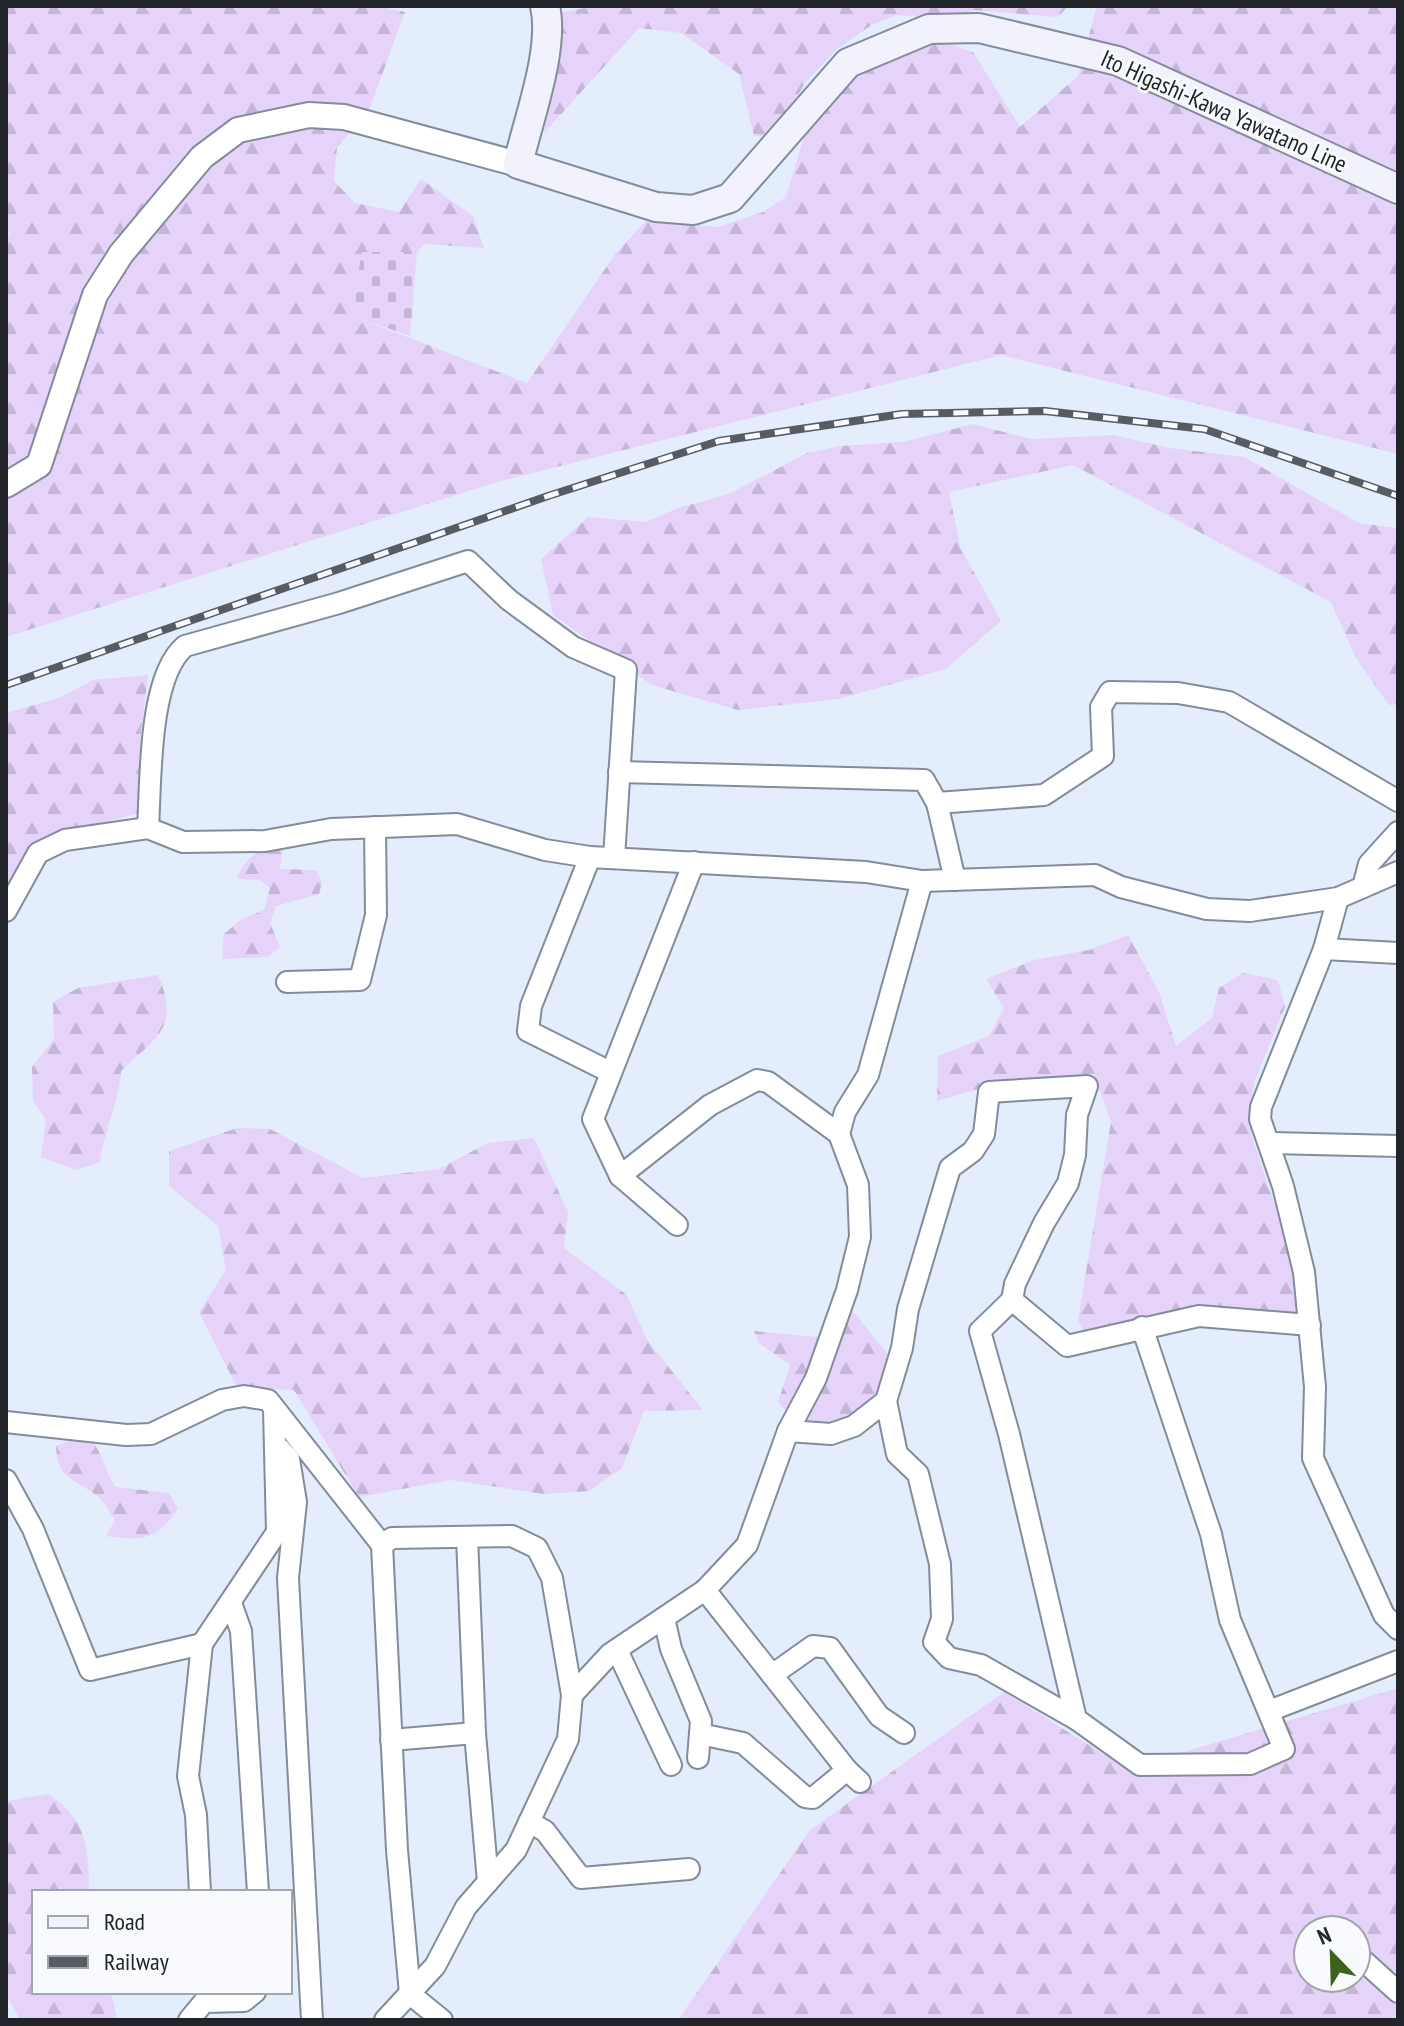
<svg xmlns="http://www.w3.org/2000/svg" width="1404" height="2026" viewBox="0 0 1404 2026" font-family="'PT Sans Narrow',sans-serif">
<style>
.forest{fill:url(#forest-firs);fill-rule:evenodd}
.cemetery{fill:url(#cemetery-stones)}
.lines{fill:none;stroke-linecap:round;stroke-linejoin:round}
.minor-casing{stroke:#838c9a;stroke-width:24}
.tertiary-casing{stroke:#838c9a;stroke-width:28}
.secondary-casing{stroke:#838c9a;stroke-width:32}
.minor{stroke:#fff;stroke-width:20}
.tertiary{stroke:#fff;stroke-width:24}
.secondary{stroke:#f1f2fb;stroke-width:28}
.rail-casing{stroke:#575c64;stroke-width:8}
.rail{stroke:#f8fafd;stroke-width:5;stroke-dasharray:15;stroke-linecap:butt}
.labels{text-anchor:middle;dominant-baseline:central;stroke-width:6;stroke-linejoin:round;paint-order:stroke}
.street-label{font-size:24px;fill:#21252a;stroke:#f8fafd}
</style>
<defs>
<pattern id="forest-firs" width="22" height="20" patternUnits="userSpaceOnUse" patternTransform="scale(2)"><rect width="22" height="20" fill="#e6d3fa"/><path d="M5 1l3.5 6h-7zM16 11l3.5 6h-7z" fill="#c5b5d6"/></pattern>
<pattern id="cemetery-stones" width="16" height="16" patternUnits="userSpaceOnUse" patternTransform="scale(2)"><rect width="16" height="16" fill="#e6d3fa"/><path d="M2 7V4a2 2 0 0 1 4 0v3zM10 15v-3a2 2 0 0 1 4 0v3z" fill="#c5b5d6"/></pattern>
</defs>
<rect width="100%" height="100%" fill="#e3edfc"/>
<!-- forest -->
<g class="forest">
<path d="M 6,6 L 377,6 L 405,12 L 368,113 L 337,147 L 334,181 L 355,203 L 399,212 L 421,179 L 473,216 L 484,248 L 424,244 L 417,252 L 362,252 L 350,315 L 527,383 L 616,253 L 646,221 L 718,227 L 763,212 L 786,197 L 810,117 L 844,84 L 892,54 L 937,40 L 973,52 L 1020,127 L 1078,76 L 1097,6 L 1398,6 L 1398,454 L 1001,355 L 497,482 L 6,637 L 6,238 L 13,230 L 6,234 Z"/>
<path d="M 597,6 L 1068,6 L 1058,17 L 974,10 L 956,20 L 896,15 L 870,26 L 837,49 L 805,83 L 787,114 L 763,136 L 754,136 L 739,74 L 681,33 L 639,28 L 544,133 L 557,46 L 558,13 Z"/>
<path d="M 973,424 L 1031,439 L 1114,435 L 1169,448 L 1244,457 L 1359,523 L 1398,528 L 1398,704 L 1389,705 L 1356,658 L 1331,602 L 1073,465 L 949,492 L 960,547 L 1001,621 L 946,669 L 838,699 L 738,710 L 652,685 L 553,615 L 541,559 L 588,517 L 646,522 L 678,508 L 729,494 L 807,453 L 840,446 L 903,442 Z"/>
<path d="M 148,675 L 141,731 L 139,813 L 45,838 L 28,851 L 6,893 L 6,713 L 59,698 L 93,680 Z"/>
<path d="M 283,846 L 280,869 L 316,870 L 322,883 L 319,894 L 276,906 L 270,923 L 280,947 L 268,957 L 222,959 L 224,934 L 240,920 L 264,910 L 270,888 L 260,880 L 237,879 C 244,857 260,848 283,846 Z"/>
<path d="M 1128,935 L 1159,992 L 1176,1046 L 1212,1018 L 1219,988 L 1243,973 L 1278,980 L 1285,1007 L 1255,1080 L 1249,1109 L 1252,1137 L 1294,1262 L 1301,1313 L 1084,1333 L 1078,1320 L 1111,1122 L 1094,1074 L 1009,1080 L 937,1101 L 938,1056 L 989,1036 L 1004,1008 L 986,979 L 1034,960 L 1089,950 Z"/>
<path d="M 158,975 C 181,1028 156,1037 121,1071 C 119,1103 104,1130 100,1162 L 77,1170 L 41,1157 L 46,1120 L 33,1101 L 32,1067 L 54,1039 L 53,1002 L 78,988 Z"/>
<path d="M 237,1128 L 270,1129 L 363,1178 L 439,1169 L 488,1143 L 534,1138 L 568,1212 L 564,1248 L 627,1295 L 647,1340 L 703,1410 L 644,1411 L 622,1468 L 589,1491 L 544,1494 L 451,1480 L 359,1497 L 294,1390 L 237,1387 L 199,1312 L 226,1270 L 218,1226 L 169,1186 L 169,1151 Z"/>
<path d="M 848,1305 L 891,1358 L 878,1391 L 835,1430 L 797,1423 L 778,1402 L 790,1365 L 759,1343 L 754,1331 L 815,1337 L 844,1332 Z"/>
<path d="M 75,1439 L 91,1439 C 103,1454 104,1471 116,1487 L 169,1493 L 178,1509 C 156,1541 141,1541 106,1536 L 115,1520 C 110,1513 106,1504 100,1498 C 77,1479 57,1481 56,1446 Z"/>
<path d="M 1398,1688 L 1398,2020 L 678,2020 L 810,1830 L 1004,1692 L 1127,1769 ZM 1308,1930 L 1356,1930 L 1356,1978 L 1308,1978 Z"/>
<path d="M 48,1794 C 87,1818 89,1850 89,1892 L 34,1892 L 34,1992 L 111,1992 L 117,2020 L 17,2020 L 18,2015 L 6,1995 L 6,1801 Z"/>
</g>
<!-- cemetery -->
<path class="cemetery" d="M 362,252 L 417,252 L 410,336 L 350,315 Z"/>
<g class="lines">
<defs>
<g id="minor">
<path d="M 619,772 L 924,780 L 937,803 L 955,880"/>
<path d="M 937,803 L 1044,795 L 1103,756 L 1101,707 L 1110,692 L 1178,693 L 1229,702 L 1398,801"/>
<path d="M 148,828 C 151,781 148,677 185,646 L 339,603 L 468,561 L 509,600 L 573,647 L 626,670 L 614,858"/>
<path d="M 590,857 L 531,1006 L 528,1031 L 610,1072"/>
<path d="M 1363,887 L 1369,864 L 1398,832"/>
<path d="M 1338,898 L 1324,949 L 1261,1107 L 1260,1119 L 1283,1186 L 1304,1272 L 1315,1387 L 1313,1458 L 1384,1615 L 1398,1629"/>
<path d="M 6,911 L 38,853 L 65,840 L 148,828 L 183,842 L 265,841 L 331,829 L 457,824 L 545,850 L 590,857 L 866,872 L 922,881 L 1095,875 L 1121,887 L 1207,909 L 1250,911 L 1338,898 L 1398,872"/>
<path d="M 1324,949 L 1398,953"/>
<path d="M 287,982 L 360,980 L 376,915 L 375,827"/>
<path d="M 839,1134 L 845,1112 L 868,1075 L 922,881"/>
<path d="M 1271,1143 L 1398,1146"/>
<path d="M 677,1225 L 620,1176 L 593,1119 L 694,862"/>
<path d="M 1012,1300 L 980,1331 L 1009,1434 L 1076,1719 L 1140,1765 L 1250,1764 L 1284,1749 L 1230,1620 L 1211,1534 L 1142,1327"/>
<path d="M 886,1401 L 897,1454 L 918,1474 L 940,1564 L 942,1619 L 934,1642 L 949,1658 L 981,1665 L 1076,1719"/>
<path d="M 6,1422 L 126,1435 L 151,1434 L 222,1400 L 244,1396 L 268,1400 L 382,1545 L 397,1850 L 410,1994 L 442,2020"/>
<path d="M 788,1431 L 831,1434 L 854,1426 L 886,1401 L 902,1348 L 908,1309 L 950,1168 L 973,1151 L 984,1134 L 989,1092 L 1087,1086 L 1077,1115 L 1075,1155 L 1068,1183 L 1044,1223 L 1015,1284 L 1012,1300 L 1067,1346 L 1199,1316 L 1310,1325"/>
<path d="M 279,1448 L 289,1459 L 296,1502 L 288,1578 L 312,2020"/>
<path d="M 6,1480 L 33,1529 L 90,1670 L 202,1644 L 277,1532 L 274,1409"/>
<path d="M 467,1537 L 475,1733 L 488,1882"/>
<path d="M 382,1545 L 392,1538 L 512,1536 L 537,1548 L 552,1578 L 572,1695 L 568,1739 L 516,1850 L 466,1907 L 435,1966 L 385,2020"/>
<path d="M 705,1590 L 847,1770 L 860,1782"/>
<path d="M 231,1603 L 241,1631 L 258,1892"/>
<path d="M 664,1618 L 671,1649 L 701,1721 L 698,1758"/>
<path d="M 617,1650 L 671,1765"/>
<path d="M 772,1675 L 813,1646 L 830,1648 L 879,1716 L 904,1733"/>
<path d="M 572,1695 L 610,1654 L 705,1590 L 747,1545 L 788,1431 L 816,1378 L 847,1290 L 860,1237 L 858,1185 L 839,1134 L 768,1082 L 757,1080 L 710,1105 L 620,1176"/>
<path d="M 1269,1711 L 1398,1661"/>
<path d="M 700,1734 L 743,1743 L 805,1797 L 813,1798 L 847,1770"/>
<path d="M 391,1740 L 475,1733"/>
<path d="M 529,1822 L 545,1831 L 581,1878 L 689,1869"/>
<path d="M 200,1892 L 196,1815 L 188,1776 L 202,1644"/>
<path d="M 1356,1954 L 1398,1992"/>
<path d="M 189,2020 L 204,2002 L 244,2001 L 255,1992"/>
</g>
<path id="tertiary" d="M 6,485 L 39,465 L 95,295 L 121,254 L 202,157 L 238,130 L 309,115 L 344,117 L 518,164"/>
<path id="secondary" d="M 545,6 C 555,49 528,120 518,164 L 656,207 L 693,210 L 730,198 L 848,63 L 929,29 L 979,28 L 1118,61 L 1398,189"/>
</defs>
<!-- minor casing -->
<use href="#minor" class="minor-casing"/>
<!-- tertiary casing -->
<use href="#tertiary" class="tertiary-casing"/>
<!-- secondary casing -->
<use href="#secondary" class="secondary-casing"/>
<!-- minor -->
<use href="#minor" class="minor"/>
<!-- tertiary -->
<use href="#tertiary" class="tertiary"/>
<!-- secondary -->
<use href="#secondary" class="secondary"/>
<defs>
<path id="rail" d="M 6,685 L 548,496 L 719,441 L 902,414 L 1045,411 L 1204,429 L 1398,496"/>
</defs>
<!-- rail casing -->
<use href="#rail" class="rail-casing"/>
<!-- rail -->
<use href="#rail" class="rail"/>
</g>
<g class="labels">
<!-- street labels -->
<g class="street-label">
<text transform="translate(1224 111) rotate(24)">Ito Higashi-Kawa Yawatano Line</text>
</g>
</g>
<!-- border -->
<rect width="1404" height="2026" fill="none" stroke="#21252a" stroke-width="16"/>
<!-- legend -->
<rect x="32" y="1890" width="260" height="104" fill="#f8fafd" stroke="#a2a5a9" stroke-width="2"/>
<rect x="48" y="1916" width="40" height="12" fill="#f1f2fb" stroke="#a2a5a9" stroke-width="2"/>
<text x="104" y="1930" font-size="24" fill="#21252a">Road</text>
<rect x="48" y="1956" width="40" height="12" fill="#575c64" stroke="#a2a5a9" stroke-width="2"/>
<text x="104" y="1970" font-size="24" fill="#21252a">Railway</text>
<!-- north arrow -->
<g transform="translate(1332 1954) rotate(337)"><circle r="38" fill="#f8fafd" stroke="#a2a5a9" stroke-width="2"/>
<path d="M0-6L14 30L0 20L-14 30Z" fill="#3e621b"/>
<text y="-12" font-size="22" font-weight="bold" text-anchor="middle" fill="#21252a">N</text>
</g>
</svg>
